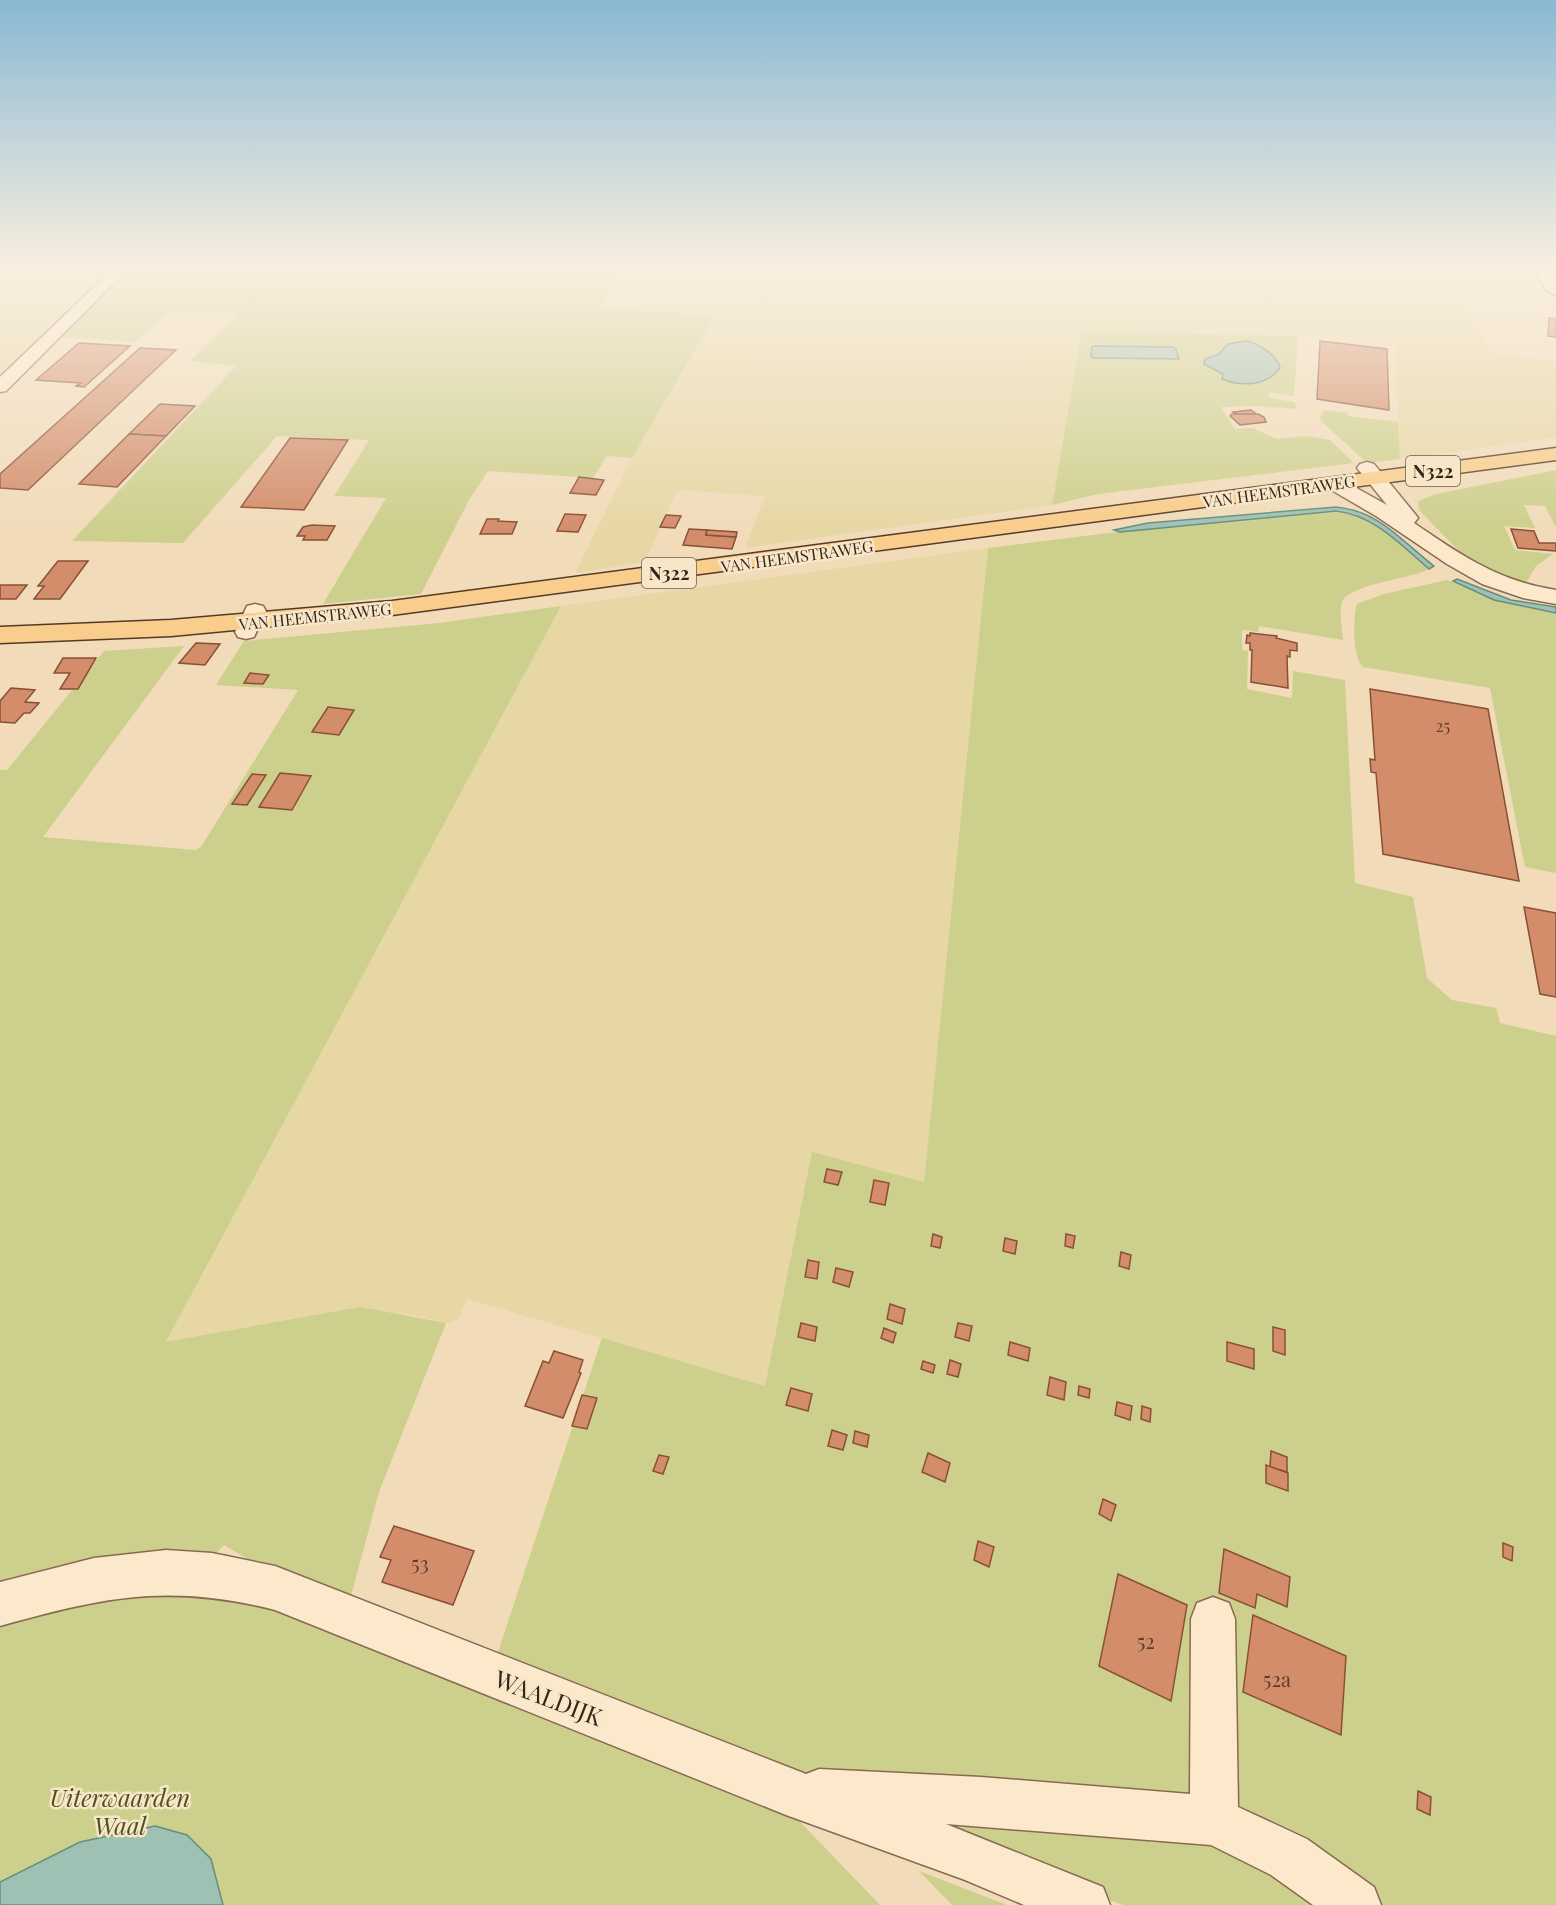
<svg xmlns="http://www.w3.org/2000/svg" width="1556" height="1905" viewBox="0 0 1556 1905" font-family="'Playfair Display',serif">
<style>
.farmland{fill:#e7d7a5}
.green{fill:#cdcf8c;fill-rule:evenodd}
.water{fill:#9ec1b3;stroke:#658e80;stroke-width:1.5}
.building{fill:#d38d6b;stroke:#895036;stroke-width:1.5}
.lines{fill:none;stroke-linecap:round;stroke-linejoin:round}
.minor-casing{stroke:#886a52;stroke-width:3}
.major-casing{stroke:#553928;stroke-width:3}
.minor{fill:#fce9cc;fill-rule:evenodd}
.major{fill:#f9cd8b;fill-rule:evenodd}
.labels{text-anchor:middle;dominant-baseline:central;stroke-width:5;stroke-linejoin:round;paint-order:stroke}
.far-street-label{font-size:16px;fill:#362419;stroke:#f8e6c9}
.number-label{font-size:16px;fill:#5d3e2e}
.shield{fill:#f8e6c9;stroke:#705e4e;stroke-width:1.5}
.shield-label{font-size:18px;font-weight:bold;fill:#362419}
.near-number-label{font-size:20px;fill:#5d3e2e}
.near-street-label{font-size:24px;fill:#362419;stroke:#f8e6c9}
.near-park-label{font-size:24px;font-style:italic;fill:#4b541e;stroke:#f8e6c9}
</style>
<rect width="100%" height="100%" fill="#f1dbb9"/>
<!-- farmland -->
<g class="farmland">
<path d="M 0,267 L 115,267 L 0,381 Z"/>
<path d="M 624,267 L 1444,267 L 1491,352 L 1556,362 L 1556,437 L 1400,459 L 1394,338 L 1082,331 L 1052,505 L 745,548 L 765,496 L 677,490 L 645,562 L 575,573 L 632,458 L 714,315 L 598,308 Z"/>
<path d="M 988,548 L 924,1182 L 812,1153 L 765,1386 L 467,1299 L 458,1319 L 448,1323 L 406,1314 L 166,1343 L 561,606 Z"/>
</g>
<!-- green -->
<g class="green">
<path d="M 129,267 L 624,267 L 598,308 L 715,315 L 632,458 L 607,456 L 593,478 L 488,471 L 469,500 L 421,594 L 323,604 L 386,498 L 334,496 L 369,440 L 277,436 L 183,543 L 72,541 L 236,366 L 190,361 L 237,314 L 170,311 L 136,342 L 60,337 Z"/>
<path d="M 1082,331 L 1298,336 L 1294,396 L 1270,392 L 1269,398 L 1294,402 L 1298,409 L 1258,406 L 1221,407 L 1235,429 L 1253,428 L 1276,439 L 1306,436 L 1330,440 L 1354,463 L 1098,494 L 1052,505 ZM 1246,341 L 1258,345 L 1280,365 C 1269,386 1242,388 1222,379 L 1223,373 L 1209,368 L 1207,358 L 1218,355 L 1234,342 Z"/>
<path d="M 1324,410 L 1348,413 L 1348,416 L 1398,422 L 1400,459 L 1369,463 L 1363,459 L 1321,421 L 1320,417 Z"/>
<path d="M 1556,470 L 1556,527 L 1545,506 L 1524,505 L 1535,528 L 1504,526 L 1515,550 L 1553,554 L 1536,566 L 1526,583 L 1489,569 L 1461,553 L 1419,510 L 1418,501 L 1436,494 Z"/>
<path d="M 1336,511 C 1375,515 1401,545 1429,569 C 1411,579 1349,584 1342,602 C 1339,612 1342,629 1343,640 L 1259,626 L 1258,632 L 1242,630 L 1242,650 L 1248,651 L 1247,689 L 1292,698 L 1293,671 L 1345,680 L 1355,883 L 1413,897 L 1427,978 L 1452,1000 L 1496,1008 L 1500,1023 L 1556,1036 L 1556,1905 L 1123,1905 L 878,1812 L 491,1673 L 602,1338 L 765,1386 L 812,1152 L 924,1182 L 988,548 L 1141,529 Z"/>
<path d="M 1447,580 L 1556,613 L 1556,873 L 1525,867 L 1490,688 L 1363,667 C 1352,657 1353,618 1357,604 L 1384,594 Z"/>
<path d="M 561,606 L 166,1342 L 360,1307 L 446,1323 L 379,1492 L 349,1603 L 263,1568 L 224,1545 L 207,1563 L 0,1592 L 0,770 L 7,770 L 104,651 L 184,646 L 43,837 L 195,850 L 201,847 L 298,690 L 216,685 L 244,641 L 439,623 Z"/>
<path d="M 133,1588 L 256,1602 L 782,1803 L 880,1905 L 0,1905 L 0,1617 Z"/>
<path d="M 919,1871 L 1007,1905 L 952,1905 Z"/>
</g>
<!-- water -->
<g class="water">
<path d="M 1246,341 C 1258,343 1277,355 1280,368 C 1267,386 1241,387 1222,379 L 1223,374 L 1204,364 L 1205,359 L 1219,354 L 1228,344 Z"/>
<path d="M 1094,346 L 1173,347 L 1176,349 L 1179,359 L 1095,358 L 1091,357 L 1092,347 Z"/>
<path d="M 1336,507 C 1380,511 1401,541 1434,566 L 1429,569 C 1401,545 1374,515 1336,511 L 1120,532 L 1114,530 L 1148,523 Z"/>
<path d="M 1457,579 L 1511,600 L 1556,607 L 1556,613 L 1494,600 L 1453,581 Z"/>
<path d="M 155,1826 L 187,1835 L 211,1859 L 223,1905 L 0,1905 L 0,1882 L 80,1842 Z"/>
</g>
<!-- building -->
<g class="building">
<path d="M 1549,318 L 1556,319 L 1556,337 L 1548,336 Z"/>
<path d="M 1320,341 L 1387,349 L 1389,410 L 1317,399 Z"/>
<path d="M 79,343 L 130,346 L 84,387 L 76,386 L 81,383 L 36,380 Z"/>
<path d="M 140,348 L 176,350 L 28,490 L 0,488 L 0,474 Z"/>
<path d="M 160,404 L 195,406 L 166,436 L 129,434 Z"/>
<path d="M 1251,410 L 1255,413 L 1252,415 L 1240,416 L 1233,412 Z"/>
<path d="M 1232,414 L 1258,414 L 1264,417 L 1266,422 L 1240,425 L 1230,416 Z"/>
<path d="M 129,434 L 166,436 L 117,487 L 79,484 Z"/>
<path d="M 290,438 L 348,440 L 304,510 L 241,507 Z"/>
<path d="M 579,477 L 604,480 L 596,495 L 570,493 Z"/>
<path d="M 565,514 L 586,515 L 578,532 L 557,531 Z"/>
<path d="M 666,515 L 681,516 L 675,528 L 660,527 Z"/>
<path d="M 487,519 L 499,519 L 498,521 L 517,522 L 512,534 L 480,534 Z"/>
<path d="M 312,525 L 335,526 L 327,540 L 303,540 L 305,536 L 297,536 L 303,527 Z"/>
<path d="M 689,529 L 707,530 L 706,535 L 736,537 L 732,549 L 683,545 Z"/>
<path d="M 1511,529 L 1534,531 L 1539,543 L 1556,543 L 1556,551 L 1518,548 Z"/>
<path d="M 707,530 L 737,532 L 736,537 L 706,535 Z"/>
<path d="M 58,561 L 88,561 L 60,599 L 34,599 L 44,586 L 38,586 Z"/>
<path d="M 0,585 L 27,585 L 16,599 L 0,599 Z"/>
<path d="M 1250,633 L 1277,636 L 1276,638 L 1297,643 L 1297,651 L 1290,650 L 1290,657 L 1287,656 L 1288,688 L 1251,682 L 1252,650 L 1250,650 L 1250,643 L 1246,643 L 1247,635 L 1250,636 Z"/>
<path d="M 196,643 L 220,644 L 205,665 L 179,663 Z"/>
<path d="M 63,658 L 96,658 L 78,689 L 60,689 L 70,673 L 54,673 Z"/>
<path d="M 250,673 L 269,675 L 263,684 L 244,683 Z"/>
<path d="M 11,688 L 35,690 L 25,702 L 39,703 L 30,713 L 24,713 L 15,723 L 0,722 L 0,701 Z"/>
<path d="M 1370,689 L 1488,709 L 1519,881 L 1383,854 L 1376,773 L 1371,772 L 1370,759 L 1375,760 Z"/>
<path d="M 328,707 L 354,710 L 339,735 L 312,732 Z"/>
<path d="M 280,773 L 311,776 L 292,810 L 259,807 Z"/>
<path d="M 252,774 L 266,775 L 247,805 L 232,804 Z"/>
<path d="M 1524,907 L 1556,913 L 1556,997 L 1540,994 Z"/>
<path d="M 827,1169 L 842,1172 L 838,1185 L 824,1182 Z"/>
<path d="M 874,1180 L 889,1183 L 885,1205 L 870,1202 Z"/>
<path d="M 933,1234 L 942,1237 L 940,1248 L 931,1246 Z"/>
<path d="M 1066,1234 L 1075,1236 L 1073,1248 L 1065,1246 Z"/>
<path d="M 1005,1238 L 1017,1241 L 1015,1254 L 1003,1251 Z"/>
<path d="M 1121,1252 L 1131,1255 L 1129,1269 L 1119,1266 Z"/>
<path d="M 808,1260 L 819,1262 L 817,1279 L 805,1277 Z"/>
<path d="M 836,1268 L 853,1272 L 849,1287 L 833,1282 Z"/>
<path d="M 890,1304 L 905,1309 L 902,1324 L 887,1319 Z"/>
<path d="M 801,1323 L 817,1327 L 815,1341 L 798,1337 Z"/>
<path d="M 958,1323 L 972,1326 L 969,1341 L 955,1337 Z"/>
<path d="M 1273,1327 L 1285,1330 L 1285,1355 L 1273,1351 Z"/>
<path d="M 884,1328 L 896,1333 L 893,1343 L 881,1338 Z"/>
<path d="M 1010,1342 L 1030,1348 L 1028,1361 L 1008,1355 Z"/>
<path d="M 1227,1342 L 1254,1349 L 1254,1369 L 1227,1361 Z"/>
<path d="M 554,1351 L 583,1360 L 579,1372 L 581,1373 L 563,1418 L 525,1406 L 543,1361 L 549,1363 Z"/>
<path d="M 950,1360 L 961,1364 L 958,1377 L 947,1374 Z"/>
<path d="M 923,1361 L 935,1365 L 933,1373 L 921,1369 Z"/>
<path d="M 1050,1377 L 1066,1382 L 1064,1400 L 1047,1395 Z"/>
<path d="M 1079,1386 L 1090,1389 L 1089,1398 L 1078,1395 Z"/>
<path d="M 791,1388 L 812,1394 L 808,1411 L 786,1405 Z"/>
<path d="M 582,1395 L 597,1398 L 587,1429 L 572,1426 Z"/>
<path d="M 1117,1402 L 1132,1406 L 1130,1420 L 1115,1415 Z"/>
<path d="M 1142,1406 L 1151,1409 L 1150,1422 L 1141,1419 Z"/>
<path d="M 832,1430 L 847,1435 L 843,1450 L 828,1446 Z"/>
<path d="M 855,1431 L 869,1435 L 867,1447 L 853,1443 Z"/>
<path d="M 1271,1451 L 1287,1457 L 1287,1472 L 1270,1467 Z"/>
<path d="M 928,1453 L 950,1463 L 945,1482 L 922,1472 Z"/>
<path d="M 659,1455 L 669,1457 L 663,1474 L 653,1471 Z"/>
<path d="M 1266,1465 L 1288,1473 L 1288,1491 L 1266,1483 Z"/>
<path d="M 1103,1499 L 1116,1505 L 1111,1521 L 1099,1514 Z"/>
<path d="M 394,1526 L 474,1551 L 453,1605 L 382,1582 L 391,1560 L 380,1557 Z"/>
<path d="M 978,1541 L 994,1547 L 989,1567 L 974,1560 Z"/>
<path d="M 1503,1543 L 1513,1547 L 1512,1561 L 1503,1557 Z"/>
<path d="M 1224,1549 L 1290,1577 L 1287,1607 L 1257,1594 L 1255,1608 L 1219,1593 Z"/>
<path d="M 1118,1574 L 1187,1605 L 1171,1701 L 1099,1666 Z"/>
<path d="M 1253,1615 L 1346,1656 L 1341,1735 L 1243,1692 Z"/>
<path d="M 1418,1791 L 1431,1797 L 1430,1815 L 1417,1809 Z"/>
</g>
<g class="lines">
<defs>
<g id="minor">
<path d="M 115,267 L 130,267 L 6,391 L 0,392 L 0,377 Z"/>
<path d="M 1535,267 L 1549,267 L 1556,281 L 1556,295 C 1544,292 1538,277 1535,267 Z"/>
<path d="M 1367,462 L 1374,464 L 1415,514 L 1418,518 L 1414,523 C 1461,555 1498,581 1556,590 L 1556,604 L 1523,598 L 1482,584 L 1447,564 L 1376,516 L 1328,488 L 1325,484 L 1328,480 L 1342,480 L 1387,505 L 1357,468 L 1360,464 Z"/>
<path d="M 255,604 L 263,606 L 266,611 L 254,637 L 246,639 L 238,637 L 235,632 L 247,606 Z"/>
<path d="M 166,1550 L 212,1553 L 275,1566 L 806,1774 L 819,1769 L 981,1777 L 1190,1794 L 1191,1619 L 1197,1603 L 1213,1597 L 1229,1603 L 1235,1619 L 1238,1807 L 1307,1839 L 1374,1887 L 1381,1905 L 1313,1905 L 1271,1875 L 1211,1845 L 946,1824 L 1103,1887 L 1110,1905 L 1024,1905 L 965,1880 L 786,1815 L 275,1610 C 168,1583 104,1597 0,1626 L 0,1582 L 94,1558 Z"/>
</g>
<path id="major" d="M 1556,448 L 1556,460 L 392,615 L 171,636 L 0,643 L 0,627 L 171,620 L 392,601 Z"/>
</defs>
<!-- minor casing -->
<use href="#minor" class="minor-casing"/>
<!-- major casing -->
<use href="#major" class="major-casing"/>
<!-- minor -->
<use href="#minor" class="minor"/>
<!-- major -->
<use href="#major" class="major"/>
</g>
<!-- sky -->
<linearGradient id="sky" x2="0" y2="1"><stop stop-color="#8ab9d3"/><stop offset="0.5" stop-color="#f9efe0"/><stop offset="1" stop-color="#f9efe0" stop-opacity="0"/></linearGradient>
<rect width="1556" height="533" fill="url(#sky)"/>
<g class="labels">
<!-- far-street labels -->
<g class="far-street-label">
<text transform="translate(1279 491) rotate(-8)">VAN HEEMSTRAWEG</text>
<text transform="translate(797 556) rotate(-8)">VAN HEEMSTRAWEG</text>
<text transform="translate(315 616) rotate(-6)">VAN HEEMSTRAWEG</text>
</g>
<!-- number labels -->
<g class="number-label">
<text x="1443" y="725">25</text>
</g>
<!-- shield labels -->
<g class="shield">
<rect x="1406" y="456" width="54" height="30" rx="4.5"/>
<rect x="642" y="558" width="54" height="30" rx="4.5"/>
</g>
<g class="shield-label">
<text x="1433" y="471">N322</text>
<text x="669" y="573">N322</text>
</g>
<!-- near-number labels -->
<g class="near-number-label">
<text x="420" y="1562">53</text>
<text x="1146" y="1640">52</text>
<text x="1277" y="1678">52a</text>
</g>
<!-- near-street labels -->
<g class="near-street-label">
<text transform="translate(549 1697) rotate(21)">WAALDIJK</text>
</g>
<!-- near-park labels -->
<g class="near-park-label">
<text x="120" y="1797">Uiterwaarden<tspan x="120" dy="28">Waal</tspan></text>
</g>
</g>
</svg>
